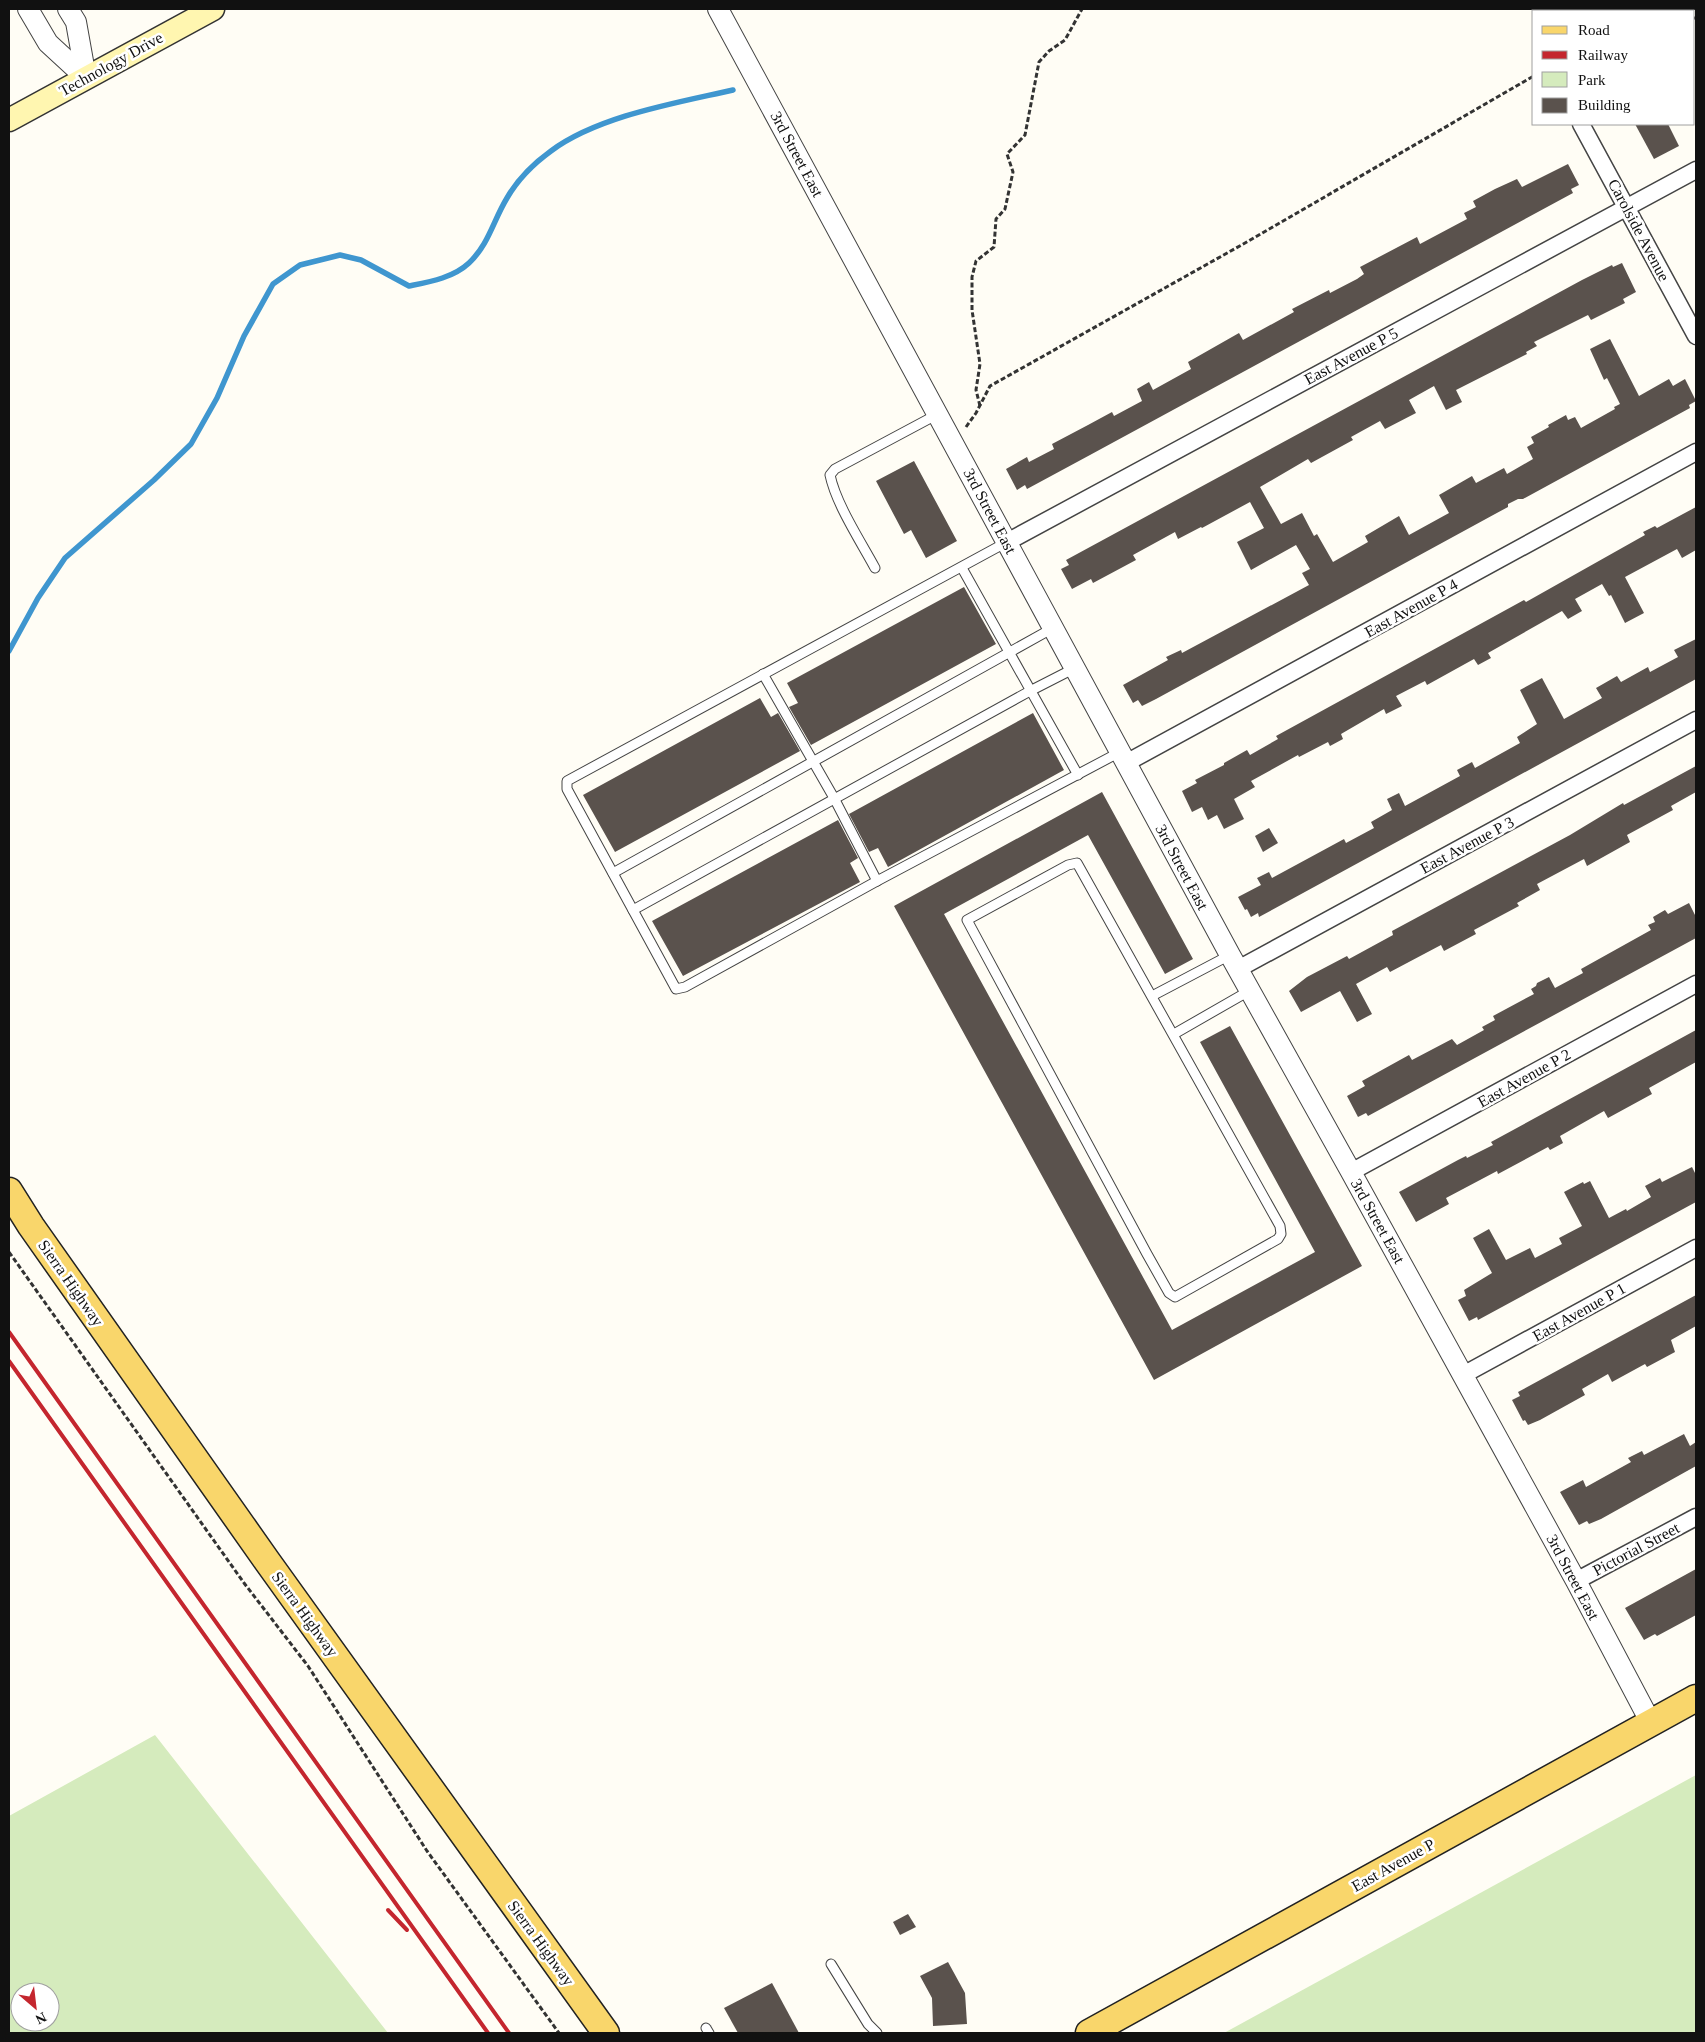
<svg xmlns="http://www.w3.org/2000/svg" width="1705" height="2042" viewBox="0 0 1705 2042" font-family="'Times New Roman',serif">
<style>
.green{fill:#d5ebbd;fill-rule:evenodd}
.lines{fill:none;stroke-linecap:round;stroke-linejoin:round}
.stream{stroke:#3f96cf;stroke-width:5.5}
.building{fill:#5a524d}
.service-casing{stroke:#444;stroke-width:11}
.minor-casing{stroke:#444;stroke-width:19}
.tertiary-casing{stroke:#444;stroke-width:22}
.secondary-casing{stroke:#333;stroke-width:25}
.primary-casing{stroke:#222;stroke-width:29}
.path{stroke:#333;stroke-width:3;stroke-dasharray:5 2.5;stroke-linecap:butt}
.service{stroke:#fff;stroke-width:9}
.minor{stroke:#fff;stroke-width:16}
.tertiary{stroke:#fff;stroke-width:20}
.secondary{stroke:#fff6b0;stroke-width:22}
.primary{stroke:#f9d66b;stroke-width:26}
.rail{stroke:#c4262e;stroke-width:4}
.labels{text-anchor:middle;dominant-baseline:central;stroke-width:5;stroke-linejoin:round;paint-order:stroke}
.street-label{font-size:16px;fill:#111;stroke:#fff}
</style>
<rect width="100%" height="100%" fill="#fffdf5"/>
<!-- green -->
<g class="green">
<path d="M 155,1735 L 388,2033 L 9,2033 L 9,1816 ZM 20,1992 L 50,1992 L 50,2022 L 20,2022 Z"/>
<path d="M 1696,1775 L 1696,2033 L 1224,2033 Z"/>
</g>
<g class="lines">
<!-- stream -->
<path class="stream" d="M 9,651 L 38,598 L 65,558 L 154,480 L 191,444 L 217,398 L 244,336 L 273,284 L 300,265 L 340,255 L 361,260 L 409,286 C 429,282 453,278 469,263 C 489,244 493,221 507,198 C 518,179 533,164 551,151 C 598,116 676,103 733,90"/>
</g>
<!-- building -->
<g class="building">
<path d="M 1635,124 L 1668,124 L 1679,146 L 1654,159 Z"/>
<path d="M 1568,164 L 1579,185 L 1571,189 L 1573,193 L 1090,455 L 1027,489 L 1025,485 L 1017,490 L 1006,469 L 1027,457 L 1029,462 L 1054,449 L 1052,444 L 1088,425 L 1112,412 L 1114,416 L 1142,401 L 1137,389 L 1149,382 L 1153,390 L 1191,369 L 1188,362 L 1239,333 L 1243,340 L 1294,312 L 1292,309 L 1329,290 L 1330,293 L 1357,279 L 1364,274 L 1360,267 L 1417,237 L 1420,244 L 1467,219 L 1464,213 L 1476,207 L 1473,201 L 1495,189 L 1517,179 L 1522,187 Z"/>
<path d="M 1622,263 L 1636,292 L 1623,299 L 1625,303 L 1591,320 L 1588,315 L 1534,342 L 1537,346 L 1526,352 L 1527,354 L 1456,390 L 1462,402 L 1446,410 L 1434,386 L 1409,400 L 1416,413 L 1385,429 L 1380,421 L 1351,437 L 1353,440 L 1311,463 L 1308,459 L 1260,487 L 1281,524 L 1302,513 L 1314,536 L 1317,534 L 1333,562 L 1368,542 L 1365,536 L 1399,516 L 1409,535 L 1449,513 L 1439,495 L 1472,476 L 1476,483 L 1504,468 L 1507,474 L 1533,459 L 1527,447 L 1534,443 L 1531,437 L 1549,427 L 1548,425 L 1566,415 L 1568,420 L 1575,417 L 1581,428 L 1615,409 L 1614,407 L 1620,404 L 1607,378 L 1604,380 L 1590,349 L 1610,339 L 1639,396 L 1669,379 L 1673,386 L 1685,379 L 1696,401 L 1689,405 L 1690,408 L 1523,499 L 1518,499 L 1508,504 L 1508,507 L 1495,514 L 1156,699 L 1142,706 L 1138,700 L 1133,703 L 1123,685 L 1168,660 L 1166,657 L 1181,650 L 1182,653 L 1309,585 L 1302,573 L 1310,569 L 1296,545 L 1251,570 L 1237,542 L 1264,528 L 1250,502 L 1202,528 L 1201,527 L 1178,539 L 1175,532 L 1133,555 L 1136,560 L 1093,583 L 1091,579 L 1072,589 L 1061,569 L 1069,565 L 1066,560 L 1582,280 L 1612,265 L 1613,267 Z"/>
<path d="M 914,461 L 957,541 L 926,558 L 911,530 L 904,534 L 876,481 Z"/>
<path d="M 1696,507 L 1696,550 L 1682,558 L 1677,549 L 1625,577 L 1644,613 L 1625,623 L 1611,595 L 1609,596 L 1602,584 L 1575,599 L 1582,611 L 1568,619 L 1562,611 L 1488,653 L 1491,658 L 1478,665 L 1474,659 L 1427,685 L 1425,681 L 1396,696 L 1402,706 L 1386,714 L 1384,709 L 1341,734 L 1343,739 L 1330,746 L 1328,742 L 1299,757 L 1298,755 L 1251,781 L 1255,787 L 1234,799 L 1244,819 L 1224,829 L 1217,815 L 1208,820 L 1202,807 L 1192,812 L 1182,791 L 1197,783 L 1195,780 L 1224,765 L 1224,763 L 1247,750 L 1250,755 L 1278,739 L 1276,736 L 1524,600 L 1526,602 L 1645,535 L 1643,532 L 1655,526 L 1657,528 Z"/>
<path d="M 964,587 L 996,644 L 811,745 L 789,707 L 798,703 L 787,683 Z"/>
<path d="M 1696,639 L 1696,679 L 1259,917 L 1258,913 L 1251,917 L 1247,909 L 1245,910 L 1238,897 L 1261,885 L 1257,878 L 1269,872 L 1272,878 L 1344,839 L 1346,843 L 1374,828 L 1371,822 L 1392,810 L 1387,799 L 1399,793 L 1405,806 L 1460,776 L 1457,770 L 1472,762 L 1475,768 L 1520,743 L 1517,737 L 1537,724 L 1520,690 L 1542,678 L 1564,719 L 1602,698 L 1596,688 L 1617,676 L 1621,682 L 1648,667 L 1650,672 L 1678,657 L 1674,650 Z"/>
<path d="M 760,698 L 771,717 L 778,713 L 800,751 L 615,852 L 583,795 Z"/>
<path d="M 1033,713 L 1064,770 L 888,867 L 878,848 L 869,852 L 849,814 Z"/>
<path d="M 1696,766 L 1696,792 L 1671,806 L 1673,810 L 1627,835 L 1630,842 L 1587,866 L 1584,859 L 1537,884 L 1540,890 L 1517,903 L 1519,906 L 1474,930 L 1476,934 L 1444,951 L 1441,945 L 1390,972 L 1387,967 L 1356,984 L 1372,1014 L 1357,1022 L 1340,991 L 1301,1012 L 1289,991 L 1307,977 L 1347,956 L 1349,959 L 1393,935 L 1392,931 L 1570,835 L 1623,803 L 1624,805 Z"/>
<path d="M 1102,792 L 1193,959 L 1165,974 L 1088,835 L 944,914 L 1172,1330 L 1315,1252 L 1200,1042 L 1230,1026 L 1362,1266 L 1154,1380 L 894,906 Z"/>
<path d="M 838,820 L 858,858 L 850,863 L 860,882 L 683,976 L 652,921 Z"/>
<path d="M 1269,828 L 1278,843 L 1263,852 L 1255,836 Z"/>
<path d="M 1689,903 L 1696,917 L 1696,938 L 1368,1116 L 1366,1113 L 1358,1117 L 1347,1096 L 1365,1086 L 1362,1081 L 1409,1055 L 1412,1060 L 1452,1039 L 1457,1045 L 1484,1030 L 1482,1027 L 1495,1020 L 1493,1016 L 1534,994 L 1531,989 L 1536,986 L 1537,983 L 1549,977 L 1555,988 L 1583,973 L 1581,969 L 1651,930 L 1648,925 L 1655,922 L 1653,917 L 1665,910 L 1668,914 Z"/>
<path d="M 1696,1030 L 1696,1062 L 1649,1088 L 1652,1094 L 1608,1118 L 1604,1111 L 1560,1136 L 1563,1143 L 1550,1150 L 1548,1147 L 1498,1174 L 1497,1171 L 1446,1198 L 1449,1204 L 1416,1222 L 1399,1192 L 1458,1160 L 1466,1156 L 1467,1158 L 1493,1145 L 1491,1142 Z"/>
<path d="M 1692,1167 L 1696,1175 L 1696,1202 L 1478,1320 L 1477,1317 L 1469,1321 L 1458,1300 L 1466,1296 L 1464,1290 L 1492,1273 L 1473,1238 L 1489,1229 L 1506,1260 L 1530,1248 L 1535,1258 L 1562,1244 L 1559,1238 L 1582,1226 L 1564,1192 L 1583,1182 L 1584,1184 L 1590,1181 L 1609,1218 L 1626,1209 L 1627,1211 L 1651,1197 L 1645,1186 L 1660,1178 L 1662,1182 Z"/>
<path d="M 1696,1295 L 1696,1326 L 1671,1340 L 1675,1352 L 1647,1367 L 1645,1364 L 1612,1382 L 1608,1374 L 1582,1389 L 1585,1395 L 1540,1420 L 1528,1425 L 1525,1420 L 1523,1421 L 1512,1400 L 1520,1396 L 1518,1392 Z"/>
<path d="M 1684,1434 L 1690,1446 L 1696,1442 L 1696,1466 L 1601,1519 L 1589,1524 L 1587,1521 L 1579,1525 L 1560,1492 L 1583,1480 L 1586,1487 L 1631,1462 L 1628,1458 L 1642,1451 L 1644,1455 Z"/>
<path d="M 1696,1569 L 1696,1615 L 1657,1636 L 1655,1634 L 1644,1640 L 1625,1608 Z"/>
<path d="M 908,1914 L 916,1927 L 900,1935 L 893,1922 Z"/>
<path d="M 948,1962 L 965,1993 L 967,2024 L 933,2026 L 932,1998 L 920,1976 Z"/>
<path d="M 772,1983 L 799,2033 L 738,2033 L 724,2008 Z"/>
</g>
<g class="lines">
<defs>
<g id="service">
<path d="M 1007,542 L 567,781 L 567,789 L 676,989 L 685,987 L 877,881 L 1120,752"/>
<path d="M 875,568 C 861,542 836,504 830,475 L 835,469 L 938,414"/>
<path d="M 962,568 L 1078,775"/>
<path d="M 763,674 L 834,798 L 877,881"/>
<path d="M 1077,863 L 1280,1226 L 1281,1234 L 1278,1239 L 1175,1297 L 1169,1293 L 1147,1254 L 967,920 L 1068,865 Z"/>
<path d="M 613,873 L 1053,628"/>
<path d="M 633,910 L 1030,691 L 1075,668"/>
<path d="M 1152,996 L 1230,955"/>
<path d="M 1174,1034 L 1249,991"/>
<path d="M 831,1964 L 868,2024 L 877,2033"/>
<path d="M 706,2028 L 709,2033"/>
</g>
<g id="minor">
<path d="M 1581,124 L 1696,336"/>
<path d="M 1007,542 L 1696,170"/>
<path d="M 1126,763 L 1696,452"/>
<path d="M 1238,969 L 1696,720"/>
<path d="M 1351,1172 L 1696,984"/>
<path d="M 1463,1375 L 1696,1248"/>
<path d="M 1576,1581 L 1696,1517"/>
</g>
<g id="tertiary">
<path d="M 28,9 L 48,43 L 86,78"/>
<path d="M 68,9 L 76,22 L 86,78"/>
<path d="M 718,9 L 1230,955 L 1351,1172 L 1576,1581 L 1651,1723"/>
</g>
<path id="secondary" d="M 9,120 L 213,9"/>
<g id="primary">
<path d="M 9,1191 L 31,1226 L 267,1561 L 606,2033"/>
<path d="M 1089,2033 L 1696,1698"/>
</g>
</defs>
<!-- service casing -->
<use href="#service" class="service-casing"/>
<!-- minor casing -->
<use href="#minor" class="minor-casing"/>
<!-- tertiary casing -->
<use href="#tertiary" class="tertiary-casing"/>
<!-- secondary casing -->
<use href="#secondary" class="secondary-casing"/>
<!-- primary casing -->
<use href="#primary" class="primary-casing"/>
<!-- path -->
<g class="path">
<path d="M 1550,9 L 1552,11"/>
<path d="M 1685,9 L 1687,11"/>
<path d="M 1648,11 L 1653,9"/>
<path d="M 1694,17 L 1696,19"/>
<path d="M 980,406 L 976,390 L 980,364 L 972,310 L 972,277 L 976,261 L 994,247 L 996,219 L 1005,209 L 1013,172 L 1007,154 L 1025,135 L 1039,62 L 1049,51 L 1065,40 L 1082,9"/>
<path d="M 966,427 L 976,413 L 990,386 L 1245,243 L 1532,77 L 1534,73"/>
<path d="M 9,1252 L 244,1583 L 308,1666 L 427,1851 L 559,2033"/>
</g>
<!-- service -->
<use href="#service" class="service"/>
<!-- minor -->
<use href="#minor" class="minor"/>
<!-- tertiary -->
<use href="#tertiary" class="tertiary"/>
<!-- secondary -->
<use href="#secondary" class="secondary"/>
<!-- primary -->
<use href="#primary" class="primary"/>
<!-- rail -->
<g class="rail">
<path d="M 9,1332 L 509,2033"/>
<path d="M 9,1361 L 488,2033"/>
<path d="M 388,1910 L 407,1930"/>
</g>
</g>
<g class="labels">
<!-- street labels -->
<g class="street-label">
<text transform="translate(111 64) rotate(-29)">Technology Drive</text>
<text transform="translate(797 154) rotate(62)">3rd Street East</text>
<text transform="translate(1639 230) rotate(62)">Carolside Avenue</text>
<text transform="translate(1351 356) rotate(-28)">East Avenue P 5</text>
<text transform="translate(990 511) rotate(62)">3rd Street East</text>
<text transform="translate(1411 608) rotate(-29)">East Avenue P 4</text>
<text transform="translate(1467 845) rotate(-28)">East Avenue P 3</text>
<text transform="translate(1182 867) rotate(62)">3rd Street East</text>
<text transform="translate(1524 1078) rotate(-29)">East Avenue P 2</text>
<text transform="translate(1378 1221) rotate(61)">3rd Street East</text>
<text transform="translate(71 1283) rotate(55)">Sierra Highway</text>
<text transform="translate(1579 1312) rotate(-29)">East Avenue P 1</text>
<text transform="translate(1636 1549) rotate(-28)">Pictorial Street</text>
<text transform="translate(1573 1577) rotate(62)">3rd Street East</text>
<text transform="translate(305 1614) rotate(54)">Sierra Highway</text>
<text transform="translate(1393 1865) rotate(-29)">East Avenue P</text>
<text transform="translate(541 1943) rotate(54)">Sierra Highway</text>
</g>
</g>
<!-- border -->
<rect width="1705" height="2042" fill="none" stroke="#111111" stroke-width="20"/>
<!-- legend -->
<rect x="1532" y="10" width="162" height="115" fill="#ffffff" stroke="#a0a0a0"/>
<rect x="1542" y="26" width="25" height="8" fill="#f9d66b" stroke="#a0a0a0"/>
<text x="1578" y="35" font-size="15" fill="#111111">Road</text>
<rect x="1542" y="51" width="25" height="8" fill="#c4262e" stroke="#a0a0a0"/>
<text x="1578" y="60" font-size="15" fill="#111111">Railway</text>
<rect x="1542" y="72" width="25" height="15" fill="#d5ebbd" stroke="#a0a0a0"/>
<text x="1578" y="85" font-size="15" fill="#111111">Park</text>
<rect x="1542" y="98" width="25" height="15" fill="#5a524d" stroke="#a0a0a0"/>
<text x="1578" y="110" font-size="15" fill="#111111">Building</text>
<!-- north arrow -->
<g transform="translate(35 2007) rotate(152)"><circle r="24" fill="#ffffff" stroke="#a0a0a0"/>
<path d="M0-4L9 19L0 12L-9 19Z" fill="#c4262e"/>
<text y="-8" font-size="14" font-weight="bold" text-anchor="middle" fill="#111111">N</text>
</g>
</svg>
